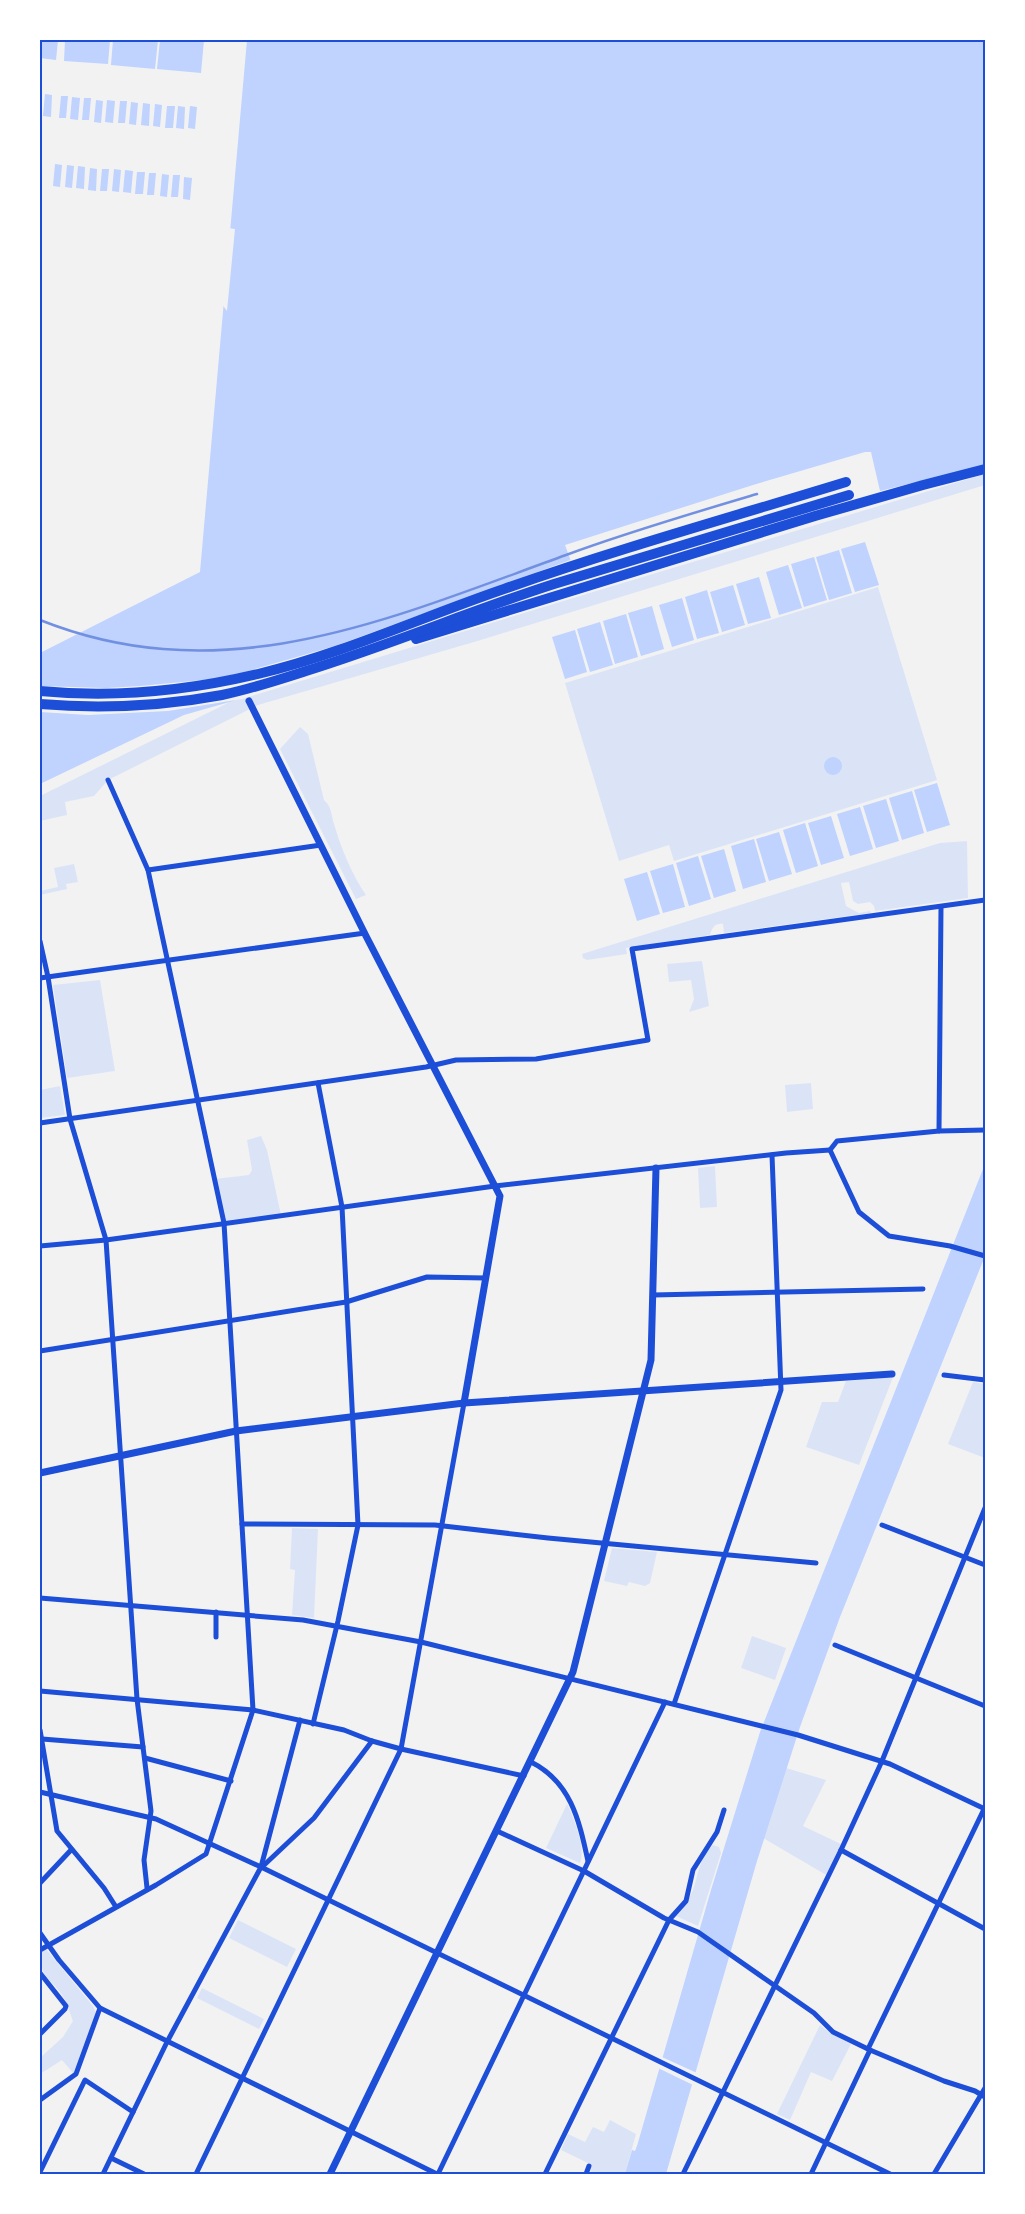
<svg xmlns="http://www.w3.org/2000/svg" width="1025" height="2214" viewBox="0 0 1025 2214" font-family="Jost,sans-serif">
<style>
.green{fill:#dbe4f7}
.water{fill:#bfd3fe}
.pier{fill:#f2f2f2}
.lines{fill:none;stroke-linecap:round;stroke-linejoin:round}
.minor{stroke:#1d4ed8;stroke-width:5}
.tertiary{stroke:#1d4ed8;stroke-width:7}
.motorway{stroke:#1d4ed8;stroke-width:10}
.rail{stroke:#7290e2;stroke-width:2.5}
.neatline{fill:none;stroke:#1d4ed8;stroke-width:2}
</style>
<rect width="100%" height="100%" fill="#f2f2f2"/>
<!-- green -->
<g class="green">
<path d="M 985,474 L 985,485 L 474,642 L 258,705 L 108,780 L 94,796 L 65,802 L 67,815 L 40,821 L 40,796 L 248,693 L 413,646 Z"/>
<path d="M 878,587 L 937,780 L 674,861 L 669,845 L 619,861 L 565,683 Z"/>
<path d="M 300,727 L 308,734 L 324,800 C 332,807 331,815 334,824 C 341,848 352,875 366,895 L 356,899 L 280,749 Z"/>
<path d="M 967,841 L 968,898 L 875,911 L 874,906 L 870,902 L 858,904 L 853,901 L 849,882 L 841,883 L 846,906 L 859,913 L 870,911 L 871,913 L 724,933 L 723,924 C 715,923 712,928 710,935 L 626,948 L 627,954 L 587,960 L 583,958 L 582,954 L 940,843 Z"/>
<path d="M 74,864 L 78,882 L 66,884 L 67,889 L 40,895 L 40,891 L 58,887 L 54,868 Z"/>
<path d="M 702,961 L 709,1006 L 689,1012 L 694,999 L 691,980 L 669,982 L 667,964 Z"/>
<path d="M 100,980 L 115,1071 L 67,1078 L 53,985 Z"/>
<path d="M 811,1083 L 813,1109 L 787,1112 L 785,1085 Z"/>
<path d="M 60,1086 L 65,1115 L 40,1118 L 40,1090 Z"/>
<path d="M 261,1136 L 267,1150 L 281,1215 L 224,1223 L 215,1179 L 249,1175 L 252,1170 L 247,1140 Z"/>
<path d="M 715,1166 L 717,1207 L 700,1208 L 698,1168 Z"/>
<path d="M 893,1377 L 859,1465 L 806,1447 L 822,1402 L 838,1402 L 846,1381 Z"/>
<path d="M 973,1382 L 985,1384 L 985,1458 L 948,1444 Z"/>
<path d="M 292,1528 L 318,1529 L 314,1618 L 292,1615 L 295,1570 L 290,1569 Z"/>
<path d="M 612,1548 L 657,1552 L 650,1583 L 645,1586 L 629,1582 L 627,1586 L 604,1581 Z"/>
<path d="M 752,1636 L 786,1648 L 775,1680 L 741,1668 Z"/>
<path d="M 786,1768 L 826,1780 L 803,1826 L 843,1845 L 828,1876 L 763,1838 Z"/>
<path d="M 567,1804 C 574,1818 586,1849 580,1863 L 546,1848 Z"/>
<path d="M 713,1845 L 719,1847 L 721,1853 L 698,1926 L 676,1916 C 680,1911 685,1906 688,1900 C 699,1883 696,1860 713,1845 Z"/>
<path d="M 238,1920 L 296,1949 L 287,1967 L 229,1938 Z"/>
<path d="M 46,1949 L 93,2006 L 96,2013 L 74,2074 L 62,2060 L 40,2074 L 40,2058 L 63,2037 L 73,2021 C 70,2014 68,2004 64,1998 C 52,1978 40,1980 40,1953 Z"/>
<path d="M 202,1988 L 264,2019 L 259,2029 L 197,1998 Z"/>
<path d="M 820,2025 L 830,2033 L 851,2044 L 832,2081 L 811,2072 L 790,2120 L 777,2114 Z"/>
<path d="M 610,2120 L 636,2134 L 625,2174 L 590,2174 L 592,2165 L 561,2150 L 568,2134 L 585,2142 L 593,2127 L 604,2132 Z"/>
</g>
<!-- water -->
<g class="water">
<path d="M 40,40 L 58,40 L 56,60 L 40,58 Z"/>
<path d="M 65,40 L 110,40 L 108,64 L 64,61 Z"/>
<path d="M 113,40 L 158,40 L 155,69 L 111,65 Z"/>
<path d="M 160,40 L 204,40 L 201,73 L 157,69 Z"/>
<path d="M 247,40 L 985,40 L 985,465 L 880,491 L 871,452 L 865,452 L 753,485 L 565,545 L 583,594 L 248,693 L 233,701 L 184,715 L 40,784 L 40,653 L 200,572 Z"/>
<path d="M 45,94 L 52,95 L 51,117 L 43,116 Z"/>
<path d="M 61,96 L 68,96 L 66,118 L 59,118 Z"/>
<path d="M 72,97 L 80,98 L 78,120 L 70,119 Z"/>
<path d="M 84,98 L 91,98 L 89,120 L 82,120 Z"/>
<path d="M 96,100 L 103,101 L 101,123 L 94,122 Z"/>
<path d="M 107,100 L 115,101 L 113,123 L 105,122 Z"/>
<path d="M 120,101 L 127,101 L 125,123 L 118,123 Z"/>
<path d="M 131,102 L 138,103 L 136,125 L 129,124 Z"/>
<path d="M 143,103 L 150,104 L 149,126 L 141,125 Z"/>
<path d="M 155,104 L 162,105 L 160,127 L 153,126 Z"/>
<path d="M 167,106 L 175,106 L 173,128 L 165,128 Z"/>
<path d="M 178,106 L 185,107 L 184,129 L 176,128 Z"/>
<path d="M 190,106 L 197,107 L 195,129 L 188,128 Z"/>
<path d="M 55,164 L 62,165 L 60,187 L 53,186 Z"/>
<path d="M 67,165 L 74,166 L 72,188 L 65,187 Z"/>
<path d="M 78,166 L 85,167 L 84,189 L 76,188 Z"/>
<path d="M 90,168 L 97,169 L 96,191 L 88,190 Z"/>
<path d="M 102,169 L 109,169 L 107,191 L 100,191 Z"/>
<path d="M 114,169 L 121,170 L 119,192 L 112,191 Z"/>
<path d="M 125,170 L 133,171 L 131,193 L 123,192 Z"/>
<path d="M 137,172 L 145,172 L 143,194 L 135,194 Z"/>
<path d="M 149,173 L 156,173 L 154,195 L 147,195 Z"/>
<path d="M 162,174 L 169,175 L 167,197 L 160,196 Z"/>
<path d="M 173,175 L 180,175 L 178,197 L 171,197 Z"/>
<path d="M 184,177 L 192,178 L 190,200 L 183,199 Z"/>
<path d="M 865,542 L 879,585 L 855,592 L 841,549 Z"/>
<path d="M 839,550 L 852,593 L 829,600 L 816,557 Z"/>
<path d="M 814,557 L 827,600 L 804,607 L 791,564 Z"/>
<path d="M 788,565 L 802,608 L 779,615 L 766,572 Z"/>
<path d="M 759,577 L 771,618 L 748,624 L 736,584 Z"/>
<path d="M 733,585 L 745,625 L 722,632 L 710,592 Z"/>
<path d="M 707,590 L 719,633 L 697,639 L 685,597 Z"/>
<path d="M 682,598 L 694,640 L 672,647 L 659,605 Z"/>
<path d="M 652,606 L 664,649 L 641,656 L 628,613 Z"/>
<path d="M 626,614 L 638,657 L 615,664 L 603,621 Z"/>
<path d="M 600,622 L 613,665 L 590,672 L 577,629 Z"/>
<path d="M 575,630 L 587,672 L 565,679 L 552,637 Z"/>
<circle cx="833" cy="766" r="9"/>
<path d="M 937,783 L 950,825 L 927,832 L 914,790 Z"/>
<path d="M 912,791 L 924,833 L 902,840 L 889,798 Z"/>
<path d="M 886,799 L 899,841 L 876,848 L 863,806 Z"/>
<path d="M 860,807 L 873,849 L 850,856 L 837,814 Z"/>
<path d="M 831,816 L 844,858 L 821,865 L 808,823 Z"/>
<path d="M 805,823 L 818,866 L 796,873 L 783,830 Z"/>
<path d="M 779,832 L 792,874 L 769,881 L 756,839 Z"/>
<path d="M 754,839 L 766,882 L 743,889 L 731,846 Z"/>
<path d="M 724,849 L 736,891 L 714,898 L 701,856 Z"/>
<path d="M 698,856 L 711,899 L 689,906 L 676,863 Z"/>
<path d="M 673,864 L 685,907 L 663,913 L 650,871 Z"/>
<path d="M 647,872 L 660,914 L 637,921 L 624,879 Z"/>
<path d="M 985,1164 L 985,1256 L 840,1617 L 800,1727 L 757,1861 L 666,2174 L 625,2174 L 632,2150 L 635,2151 L 637,2146 L 711,1890 L 760,1732 Z"/>
</g>
<!-- pier -->
<g class="pier">
<path d="M 228,228 L 235,229 L 227,311 L 221,303 Z"/>
<path d="M 573,559 L 586,594 L 242,699 L 168,711 L 88,715 L 40,712 L 40,686 L 106,688 L 140,686 L 213,679 L 241,673 L 335,646 Z"/>
<path d="M 662,2057 L 697,2073 L 693,2085 L 658,2068 Z"/>
</g>
<g class="lines">
<!-- minor -->
<g class="minor">
<path d="M 148,870 L 321,845"/>
<path d="M 40,941 L 48,977 L 70,1119 L 106,1240 L 137,1699 L 151,1811 L 144,1860 L 147,1888"/>
<path d="M 40,978 L 365,933"/>
<path d="M 40,1123 L 426,1067 L 456,1060 L 536,1059 L 648,1040 L 632,949 L 985,900"/>
<path d="M 939,1131 L 985,1130"/>
<path d="M 830,1150 L 837,1141 L 939,1131 L 941,907"/>
<path d="M 830,1150 L 859,1212 L 889,1236 L 950,1246 L 985,1256"/>
<path d="M 40,1246 L 106,1240 L 495,1186 L 786,1153 L 830,1150"/>
<path d="M 653,1295 L 923,1289"/>
<path d="M 40,1351 L 346,1302 L 427,1277 L 486,1278"/>
<path d="M 944,1375 L 985,1380"/>
<path d="M 242,1524 L 435,1525 L 548,1538 L 816,1563"/>
<path d="M 882,1525 L 985,1565"/>
<path d="M 40,1598 L 303,1620 L 421,1642 L 798,1735 L 890,1764 L 985,1809"/>
<path d="M 216,1612 L 216,1637"/>
<path d="M 835,1645 L 985,1706"/>
<path d="M 40,1691 L 253,1710 L 344,1730 L 372,1741 L 401,1749 L 524,1776"/>
<path d="M 674,1704 L 781,1390 L 772,1155"/>
<path d="M 313,1724 L 338,1621 L 358,1525 L 342,1207 L 318,1083"/>
<path d="M 40,1730 L 57,1831 L 104,1888 L 116,1907"/>
<path d="M 42,1739 L 143,1747"/>
<path d="M 145,1758 L 231,1781"/>
<path d="M 531,1762 C 571,1782 579,1820 588,1861"/>
<path d="M 40,1792 L 156,1819 L 261,1867 L 890,2174"/>
<path d="M 497,1831 L 584,1871 L 664,1918 L 698,1932 L 814,2013 L 833,2032 L 870,2050 L 944,2081 L 975,2091 L 985,2097"/>
<path d="M 841,1850 L 985,1929"/>
<path d="M 262,1867 L 314,1818 L 372,1741"/>
<path d="M 40,1883 L 71,1850"/>
<path d="M 40,1933 L 59,1960 L 100,2008 L 437,2174"/>
<path d="M 40,1950 L 156,1885 L 206,1854 L 253,1710 L 224,1223 L 148,870 L 108,780"/>
<path d="M 40,1973 L 66,2006 L 65,2009 L 40,2034"/>
<path d="M 868,2049 L 985,1807"/>
<path d="M 40,2100 L 76,2074 L 100,2008"/>
<path d="M 111,2158 L 144,2174"/>
<path d="M 40,2172 L 85,2080 L 133,2112"/>
<path d="M 103,2174 L 167,2042 L 261,1867 L 300,1720"/>
<path d="M 196,2174 L 401,1749 L 464,1403"/>
<path d="M 438,2174 L 665,1702"/>
<path d="M 545,2174 L 669,1920 L 686,1901 L 693,1870 L 717,1832 L 724,1810"/>
<path d="M 586,2174 L 589,2166"/>
<path d="M 683,2174 L 841,1850 L 882,1761 L 985,1508"/>
<path d="M 811,2174 L 870,2050"/>
<path d="M 934,2174 L 985,2088"/>
</g>
<!-- tertiary -->
<g class="tertiary">
<path d="M 249,701 L 366,936 L 500,1196 L 464,1403"/>
<path d="M 40,1473 L 236,1431 L 464,1403 L 892,1374"/>
<path d="M 330,2174 L 573,1672 L 651,1360 L 656,1168"/>
</g>
<!-- motorway -->
<g class="motorway">
<path d="M 416,639 L 815,516 L 923,485 L 985,469"/>
<path d="M 40,691 C 112,698 187,691 258,674 C 342,654 422,617 504,589 C 617,549 732,517 846,482"/>
<path d="M 40,704 C 100,709 163,706 222,695 C 251,689 278,680 306,671 C 390,645 470,611 554,584 L 849,495"/>
</g>
<!-- rail -->
<path class="rail" d="M 40,620 C 226,694 391,618 566,555 C 628,532 693,513 757,494"/>
</g>
<!-- border -->
<rect width="1025" height="2214" fill="none" stroke="#ffffff" stroke-width="82"/>
<rect x="41" y="41" width="943" height="2132" class="neatline"/>
</svg>
